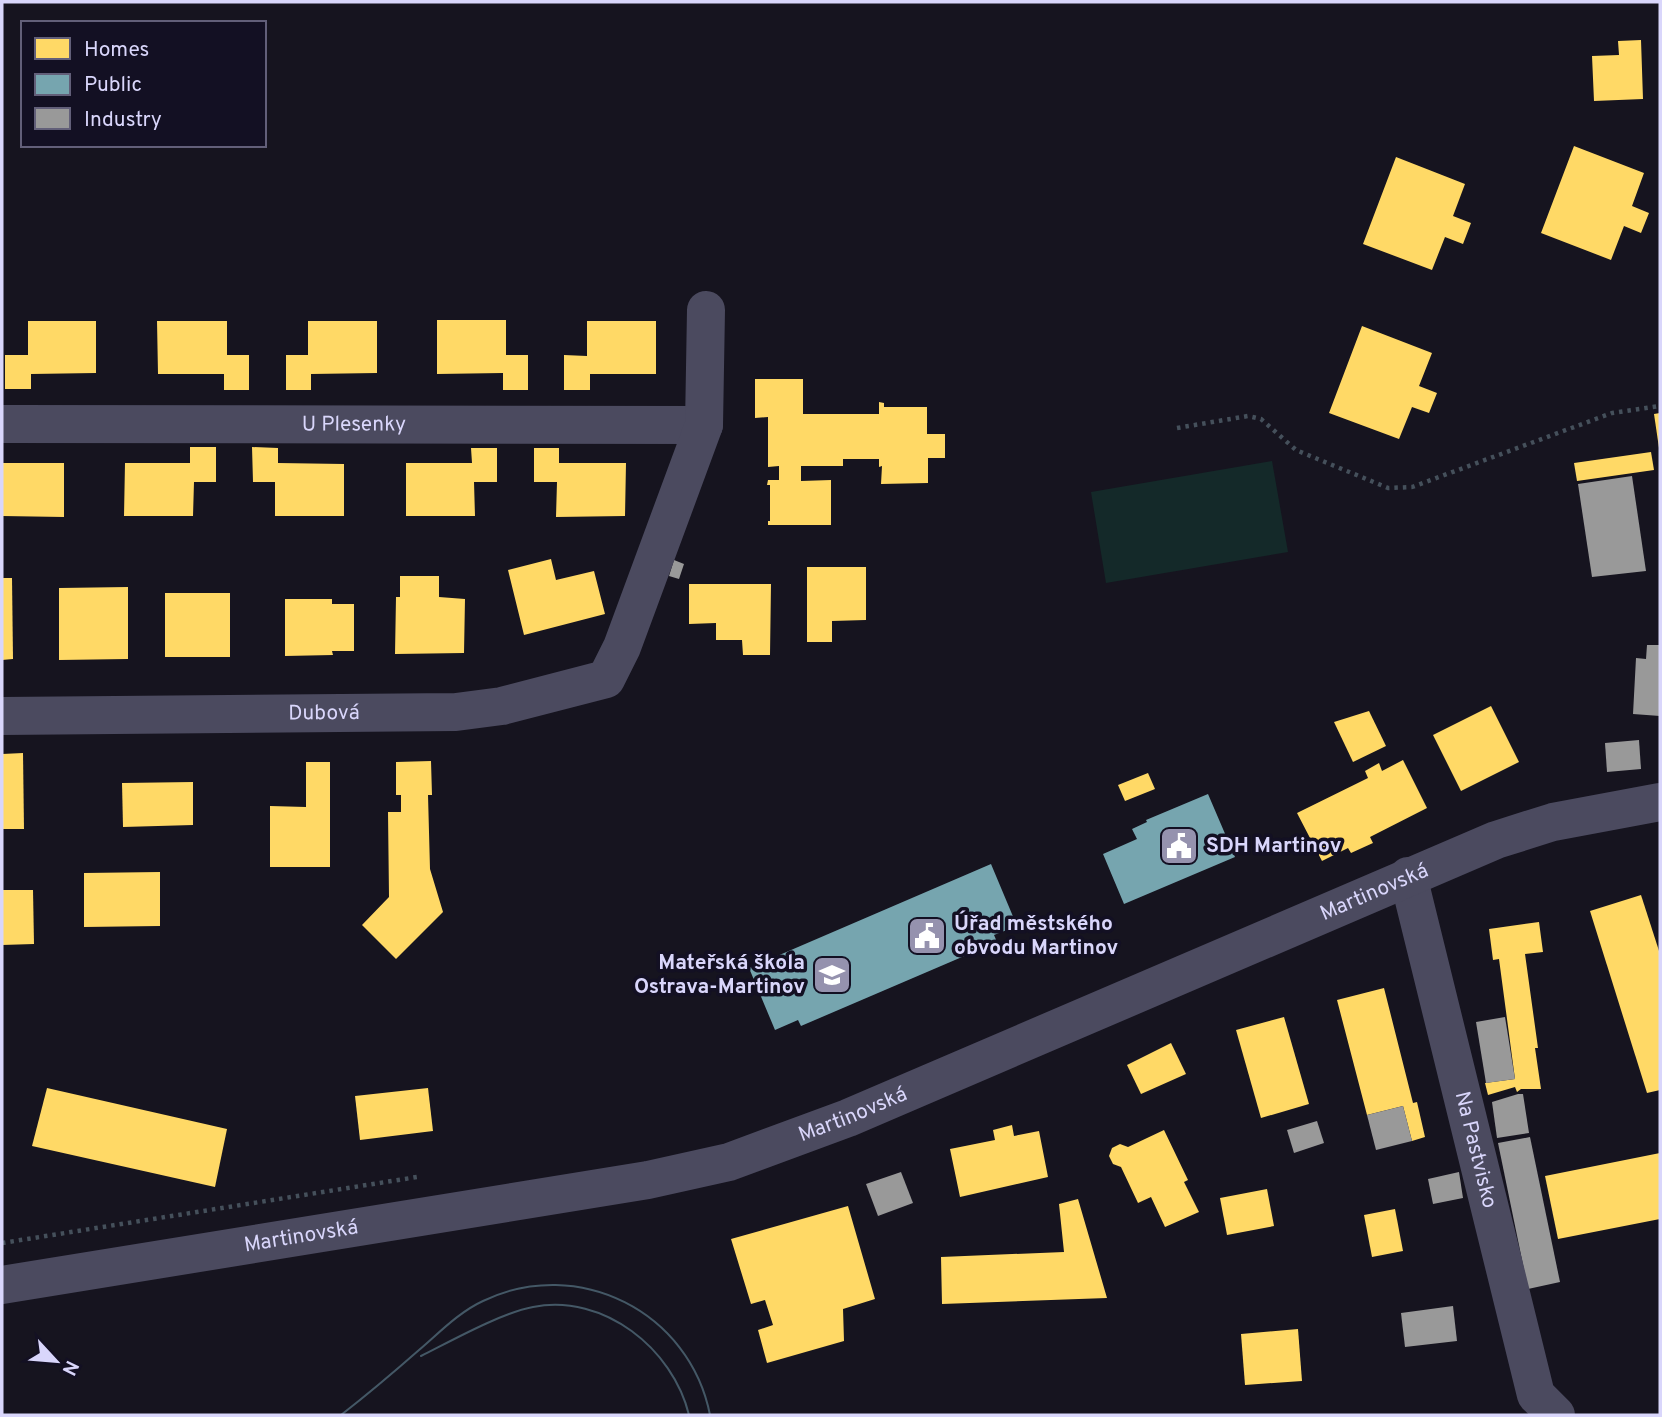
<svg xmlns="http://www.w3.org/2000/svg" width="1662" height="1417" viewBox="0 0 1662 1417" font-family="Overpass,sans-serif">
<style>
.green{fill:#142929}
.homes{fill:#ffd966}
.public{fill:#76a5af}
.industry{fill:#999}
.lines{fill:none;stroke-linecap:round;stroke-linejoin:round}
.path{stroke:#45505b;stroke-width:4.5;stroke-dasharray:3.5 5;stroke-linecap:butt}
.minor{stroke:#4b4a5f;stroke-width:38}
.tram{stroke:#445866;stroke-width:2}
.labels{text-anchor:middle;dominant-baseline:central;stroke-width:7;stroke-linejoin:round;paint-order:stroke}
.street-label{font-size:21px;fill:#d9d6fb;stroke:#131023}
.poi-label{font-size:21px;font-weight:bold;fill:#d9d6fb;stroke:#131023;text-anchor:start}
</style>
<rect width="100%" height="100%" fill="#16141f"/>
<!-- green -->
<path class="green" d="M 1272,461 L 1288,552 L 1106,583 L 1091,492 Z"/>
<!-- homes -->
<g class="homes">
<path d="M 1641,40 L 1643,99 L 1594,101 L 1592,56 L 1619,55 L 1618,41 Z"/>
<path d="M 1574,146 L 1644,173 L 1632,206 L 1649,213 L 1641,233 L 1624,226 L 1611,260 L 1541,233 Z"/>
<path d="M 1396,157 L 1465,184 L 1453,216 L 1471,223 L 1463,244 L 1445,237 L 1432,270 L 1363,244 Z"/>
<path d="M 437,320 L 506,320 L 506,355 L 528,355 L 528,390 L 503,390 L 503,373 L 437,374 Z"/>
<path d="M 28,321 L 96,321 L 96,373 L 31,374 L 31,389 L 5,389 L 5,355 L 28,355 Z"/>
<path d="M 157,321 L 227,321 L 227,355 L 249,355 L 249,390 L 224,390 L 224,374 L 158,374 Z"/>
<path d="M 308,321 L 377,321 L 377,373 L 311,374 L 311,390 L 286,390 L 286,355 L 308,355 Z"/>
<path d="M 587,321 L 656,321 L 656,374 L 590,374 L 590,390 L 564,390 L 564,355 L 587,356 Z"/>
<path d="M 1362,326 L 1432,353 L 1419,386 L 1437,393 L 1429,413 L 1412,407 L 1399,439 L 1329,413 Z"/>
<path d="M 755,379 L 803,379 L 803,414 L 879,414 L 879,402 L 884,403 L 884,407 L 927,407 L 927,434 L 945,434 L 945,458 L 928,458 L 928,483 L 881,484 L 882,466 L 879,467 L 879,459 L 843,459 L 843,466 L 801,466 L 801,481 L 831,480 L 831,525 L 768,525 L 768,521 L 770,521 L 770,485 L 767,485 L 768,480 L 779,480 L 779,466 L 768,467 L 768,417 L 755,418 Z"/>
<path d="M 1660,413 L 1660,448 L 1659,448 L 1654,414 Z"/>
<path d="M 190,447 L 216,447 L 216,482 L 194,482 L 193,516 L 124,516 L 125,463 L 190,463 Z"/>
<path d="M 252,447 L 278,448 L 278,463 L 344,464 L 344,516 L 275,516 L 275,482 L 253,482 Z"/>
<path d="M 471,448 L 497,448 L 497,482 L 474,482 L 475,516 L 406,516 L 406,463 L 472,463 Z"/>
<path d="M 534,448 L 559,448 L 559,463 L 626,463 L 625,516 L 556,517 L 557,482 L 534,482 Z"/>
<path d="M 1651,452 L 1654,470 L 1577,481 L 1574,463 Z"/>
<path d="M 2,463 L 64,463 L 64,517 L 2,516 Z"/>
<path d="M 551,559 L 556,580 L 594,571 L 605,614 L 524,635 L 508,570 Z"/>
<path d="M 807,567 L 866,567 L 866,620 L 832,621 L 832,642 L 807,642 Z"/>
<path d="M 400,576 L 439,576 L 439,597 L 465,599 L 464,653 L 395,654 L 396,597 L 400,597 Z"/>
<path d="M 2,578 L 12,578 L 13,659 L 2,660 Z"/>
<path d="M 689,584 L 771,584 L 770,655 L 743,655 L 742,640 L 716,640 L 716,623 L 689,624 Z"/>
<path d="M 128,587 L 128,659 L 59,660 L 59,588 Z"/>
<rect x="165" y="593" width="65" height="64"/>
<path d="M 285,599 L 332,599 L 332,604 L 354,604 L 354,651 L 332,651 L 333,655 L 285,656 Z"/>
<path d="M 1491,706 L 1519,762 L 1461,791 L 1433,735 Z"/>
<path d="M 1369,711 L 1386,746 L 1353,762 L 1334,722 Z"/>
<path d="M 23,753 L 24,829 L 2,829 L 2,754 Z"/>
<path d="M 1403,760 L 1427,808 L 1370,837 L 1373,843 L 1351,853 L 1348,848 L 1322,861 L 1297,813 L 1368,778 L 1365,771 L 1379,763 L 1382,771 Z"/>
<path d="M 431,761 L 432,795 L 428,795 L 430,869 L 443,912 L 396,959 L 362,925 L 389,897 L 388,812 L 401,812 L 401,795 L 396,795 L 396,762 Z"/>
<path d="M 306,762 L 330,762 L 330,867 L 270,867 L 270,806 L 306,807 Z"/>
<path d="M 1148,773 L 1155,789 L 1125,801 L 1118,785 Z"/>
<path d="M 193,782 L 193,825 L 123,827 L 122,783 Z"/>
<path d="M 160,872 L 160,926 L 84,927 L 84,873 Z"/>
<path d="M 2,890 L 33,890 L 34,944 L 2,945 Z"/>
<path d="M 1641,895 L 1660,954 L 1660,1090 L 1647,1093 L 1590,911 Z"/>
<path d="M 1539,922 L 1543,952 L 1525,954 L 1538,1048 L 1535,1048 L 1541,1089 L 1521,1089 L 1517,1092 L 1515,1087 L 1488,1095 L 1485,1083 L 1515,1079 L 1499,959 L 1493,960 L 1489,929 Z"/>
<path d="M 1384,988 L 1413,1103 L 1417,1102 L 1425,1137 L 1412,1141 L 1403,1106 L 1367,1115 L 1337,1000 Z"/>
<path d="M 1284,1017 L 1309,1104 L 1261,1118 L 1236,1030 Z"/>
<path d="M 1171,1043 L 1186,1074 L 1141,1094 L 1127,1065 Z"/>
<path d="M 47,1088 L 227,1129 L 215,1187 L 32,1146 Z"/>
<path d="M 428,1088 L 433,1131 L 360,1140 L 355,1096 Z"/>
<path d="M 1012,1125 L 1014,1136 L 1039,1131 L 1048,1177 L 960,1197 L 950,1149 L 995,1140 L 993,1130 Z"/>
<path d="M 1164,1130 L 1188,1180 L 1184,1182 L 1199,1212 L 1165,1227 L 1151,1197 L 1138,1203 L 1121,1167 L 1113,1164 L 1109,1156 L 1112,1148 L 1120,1144 L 1128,1147 Z"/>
<path d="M 1660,1153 L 1660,1219 L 1558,1239 L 1545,1176 Z"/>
<path d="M 1267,1189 L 1274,1226 L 1227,1235 L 1220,1198 Z"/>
<path d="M 1078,1199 L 1107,1298 L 942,1304 L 941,1257 L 1064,1252 L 1059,1204 Z"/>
<path d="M 848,1206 L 875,1299 L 843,1309 L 844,1341 L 767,1363 L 758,1330 L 773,1325 L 765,1300 L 751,1304 L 731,1239 Z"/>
<path d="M 1395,1209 L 1403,1251 L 1372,1257 L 1364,1215 Z"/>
<path d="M 1298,1329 L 1302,1381 L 1245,1385 L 1241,1334 Z"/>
</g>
<!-- public -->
<g class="public">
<path d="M 1208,794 L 1235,857 L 1124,904 L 1103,854 L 1137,839 L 1132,829 L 1147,822 L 1146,820 Z"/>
<path d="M 991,864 L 1017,926 L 994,935 L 997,942 L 801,1026 L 798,1020 L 775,1030 L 749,968 Z"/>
</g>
<!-- industry -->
<g class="industry">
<path d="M 1632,476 L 1646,571 L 1592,577 L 1578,484 Z"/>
<path d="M 674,560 L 684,564 L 679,579 L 669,576 Z"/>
<path d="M 1647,645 L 1660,645 L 1660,716 L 1633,714 L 1636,658 L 1646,659 Z"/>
<path d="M 1639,740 L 1641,769 L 1607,772 L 1605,743 Z"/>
<path d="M 1505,1017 L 1515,1079 L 1486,1083 L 1476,1022 Z"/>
<path d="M 1518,1094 L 1523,1094 L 1529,1133 L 1497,1138 L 1492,1102 Z"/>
<path d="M 1403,1106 L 1412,1141 L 1376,1150 L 1367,1115 Z"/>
<path d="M 1317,1121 L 1324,1143 L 1294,1153 L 1287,1130 Z"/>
<path d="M 1530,1137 L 1560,1282 L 1528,1289 L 1498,1143 Z"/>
<path d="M 901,1172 L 913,1203 L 878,1216 L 866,1184 Z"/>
<path d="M 1459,1172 L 1463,1198 L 1433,1204 L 1428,1179 Z"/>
<path d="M 1453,1306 L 1457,1341 L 1405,1347 L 1401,1313 Z"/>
</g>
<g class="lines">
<!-- path -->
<g class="path">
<path d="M 1177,428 L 1248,416 L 1261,419 L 1296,450 L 1388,488 L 1412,487 L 1612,413 L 1660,406"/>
<path d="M 2,1243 L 417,1177"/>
</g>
<!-- minor -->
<g class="minor">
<path id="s1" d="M 2,424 L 704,425"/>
<path id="s2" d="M 2,716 L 456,712 L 502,706 L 606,679 L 622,647 L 704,425 L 706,310"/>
<path id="s3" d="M 1408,876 L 1536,1395 L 1556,1415"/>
<path id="s4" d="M 2,1285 L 648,1180 L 729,1162 L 848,1118 L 1496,840 L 1553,822 L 1660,802"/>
</g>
<!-- tram -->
<g class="tram">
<path d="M 421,1356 C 451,1341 501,1313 533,1307 C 604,1293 673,1349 689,1415"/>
<path d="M 341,1415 C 368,1394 394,1372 419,1350 C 439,1333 459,1312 483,1301 C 578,1255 690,1312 710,1415"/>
</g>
</g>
<!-- icons -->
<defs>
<symbol id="civic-square" viewBox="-11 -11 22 22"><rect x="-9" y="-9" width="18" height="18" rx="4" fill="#9592ae" stroke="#131023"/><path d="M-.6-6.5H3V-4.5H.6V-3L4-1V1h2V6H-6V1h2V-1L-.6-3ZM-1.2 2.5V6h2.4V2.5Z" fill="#fff"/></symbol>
<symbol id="school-square" viewBox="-11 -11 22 22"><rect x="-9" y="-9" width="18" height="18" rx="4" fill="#9592ae" stroke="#131023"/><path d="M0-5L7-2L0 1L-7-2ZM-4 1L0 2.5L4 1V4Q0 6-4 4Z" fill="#fff"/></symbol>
</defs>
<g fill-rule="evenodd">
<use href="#civic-square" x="1157" y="824" width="44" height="44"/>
<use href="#civic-square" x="905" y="914" width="44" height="44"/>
<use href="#school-square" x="810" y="953" width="44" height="44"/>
</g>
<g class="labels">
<!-- street labels -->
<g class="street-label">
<text stroke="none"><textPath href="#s1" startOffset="352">U Plesenky</textPath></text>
<text stroke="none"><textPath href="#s2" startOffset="322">Dubová</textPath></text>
<text stroke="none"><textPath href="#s4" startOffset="1437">Martinovská</textPath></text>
<text stroke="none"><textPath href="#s4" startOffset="870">Martinovská</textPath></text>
<text stroke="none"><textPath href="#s3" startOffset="282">Na Pastvisko</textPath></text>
<text stroke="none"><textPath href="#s4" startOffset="303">Martinovská</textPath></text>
</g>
<!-- poi labels -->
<g class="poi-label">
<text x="1206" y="846">SDH Martinov</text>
<text x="954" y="924">Úřad městského<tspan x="954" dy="24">obvodu Martinov</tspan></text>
<text x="805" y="963" text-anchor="end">Mateřská škola<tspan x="805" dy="24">Ostrava-Martinov</tspan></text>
</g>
</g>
<!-- border -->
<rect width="1662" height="1417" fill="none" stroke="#d9d6fb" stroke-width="7"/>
<!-- legend -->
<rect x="21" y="21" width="245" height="126" fill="#131023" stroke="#625f79" stroke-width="2"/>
<rect x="35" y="38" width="35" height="21" fill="#ffd966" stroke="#625f79" stroke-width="2"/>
<text x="84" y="56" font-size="21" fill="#d9d6fb">Homes</text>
<rect x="35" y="74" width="35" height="21" fill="#76a5af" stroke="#625f79" stroke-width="2"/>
<text x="84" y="91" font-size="21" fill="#d9d6fb">Public</text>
<rect x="35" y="108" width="35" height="21" fill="#999999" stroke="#625f79" stroke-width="2"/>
<text x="84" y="126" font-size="21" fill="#d9d6fb">Industry</text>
<!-- north arrow -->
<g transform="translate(56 1361) rotate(116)" stroke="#131023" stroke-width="5" paint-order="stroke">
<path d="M0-5L12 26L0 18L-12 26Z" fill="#d9d6fb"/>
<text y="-10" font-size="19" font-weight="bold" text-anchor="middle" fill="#d9d6fb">N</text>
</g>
</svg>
